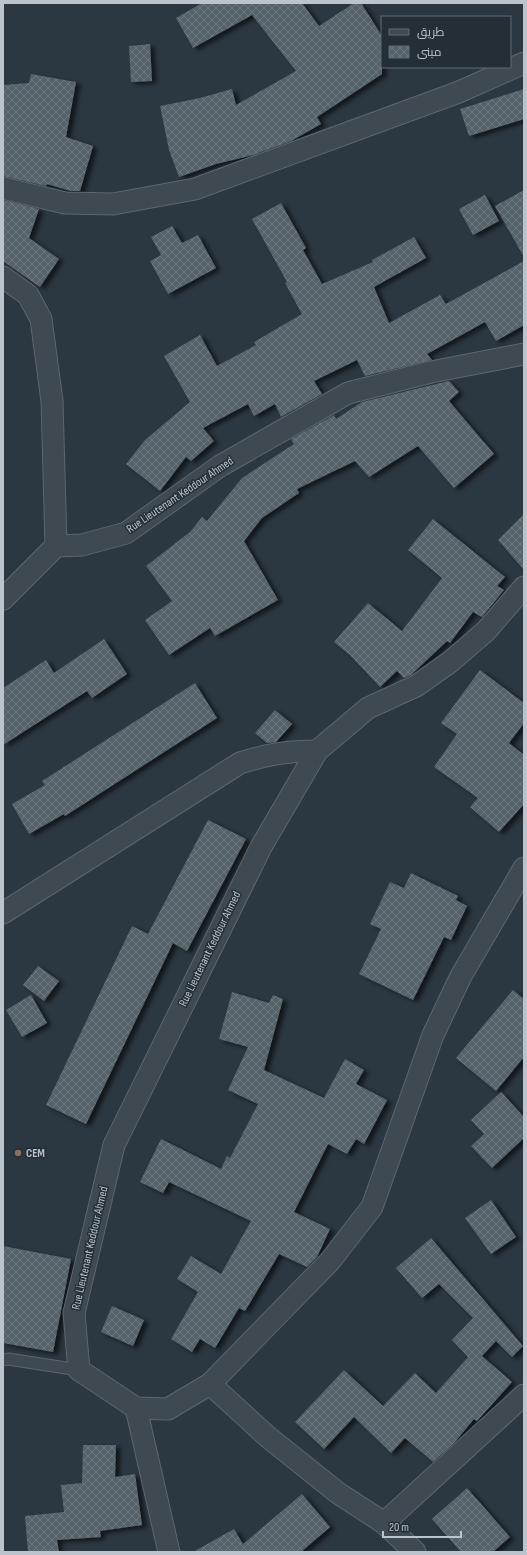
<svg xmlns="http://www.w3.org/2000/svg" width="527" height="1555" viewBox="0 0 527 1555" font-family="'Sofia Sans Condensed',Cairo,sans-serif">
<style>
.building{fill:url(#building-cross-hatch);filter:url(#shadow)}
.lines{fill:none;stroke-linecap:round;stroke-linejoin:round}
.lane-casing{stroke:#5d676f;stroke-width:13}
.street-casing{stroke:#5d676f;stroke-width:23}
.lane{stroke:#3f4951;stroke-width:11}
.street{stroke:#3f4951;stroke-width:21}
.education-dot{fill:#8d6e63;stroke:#232e37;stroke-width:1.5}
.labels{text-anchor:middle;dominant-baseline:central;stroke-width:3;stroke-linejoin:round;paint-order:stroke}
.street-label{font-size:12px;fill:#bcc4cb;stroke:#232e37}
.poi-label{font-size:12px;font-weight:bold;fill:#bcc4cb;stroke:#232e37;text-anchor:start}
</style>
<defs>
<pattern id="building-cross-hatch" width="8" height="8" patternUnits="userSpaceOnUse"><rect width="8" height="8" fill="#55626b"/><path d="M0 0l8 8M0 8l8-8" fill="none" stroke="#6c777f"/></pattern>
<filter id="shadow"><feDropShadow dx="4.5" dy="2.5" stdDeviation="2" flood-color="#0009"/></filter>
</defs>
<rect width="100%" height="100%" fill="#2b3741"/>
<!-- building -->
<g class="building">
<path d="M 202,3 L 302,3 L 319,26 L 354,3 L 361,3 L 382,36 L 382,74 L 317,117 L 321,124 L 291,141 L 253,155 L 216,164 L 179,177 L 169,150 L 160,106 L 200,98 L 232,89 L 236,105 L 296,71 L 252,15 L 193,48 L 176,18 Z"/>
<path d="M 150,44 L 152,81 L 131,82 L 129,46 Z"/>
<path d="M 31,74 L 76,82 L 66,137 L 93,146 L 80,191 L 71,191 L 47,184 L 46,186 L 3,176 L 3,85 L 29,83 Z"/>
<path d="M 524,89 L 524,119 L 469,136 L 460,109 Z"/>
<path d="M 524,190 L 524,257 L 495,206 Z"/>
<path d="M 485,195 L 499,221 L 473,235 L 459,209 Z"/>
<path d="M 3,200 L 39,209 L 29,238 L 59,259 L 40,287 L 3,261 Z"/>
<path d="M 281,203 L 306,248 L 303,250 L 322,284 L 373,262 L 372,260 L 414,237 L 426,258 L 374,287 L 389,323 L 440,295 L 446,304 L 524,261 L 524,325 L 496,341 L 485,322 L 427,354 L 432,360 L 365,376 L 357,360 L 314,381 L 322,394 L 281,417 L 275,404 L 254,416 L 248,404 L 203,428 L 214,441 L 191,461 L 186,457 L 160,491 L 126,464 L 145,440 L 190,402 L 164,356 L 200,335 L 217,366 L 256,345 L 254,342 L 302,314 L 285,283 L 287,282 L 252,219 Z"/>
<path d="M 172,226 L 182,243 L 198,235 L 216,268 L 168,294 L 150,261 L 161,255 L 151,237 Z"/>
<path d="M 449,381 L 459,392 L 449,401 L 494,454 L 454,488 L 418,446 L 369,477 L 355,461 L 297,489 L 299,493 L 262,518 L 244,541 L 278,600 L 215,636 L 210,628 L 169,655 L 145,620 L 172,601 L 146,566 L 190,532 L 202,517 L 207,521 L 242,478 L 294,444 L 291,439 L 334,415 L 336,419 L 362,402 Z"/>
<path d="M 524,514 L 524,570 L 498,540 Z"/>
<path d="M 433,519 L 505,577 L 497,586 L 504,590 L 482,617 L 473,612 L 450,643 L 447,641 L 411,675 L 404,678 L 397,671 L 380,687 L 350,655 L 334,642 L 368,603 L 402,631 L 442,578 L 408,550 Z"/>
<path d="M 104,639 L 127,674 L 92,698 L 87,691 L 3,745 L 3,688 L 46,660 L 54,673 Z"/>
<path d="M 480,670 L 524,703 L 524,723 L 509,743 L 524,755 L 524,804 L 499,832 L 470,807 L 478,798 L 434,767 L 457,734 L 441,723 Z"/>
<path d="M 195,683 L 217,718 L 65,816 L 64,814 L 29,834 L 12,804 L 45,785 L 42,781 Z"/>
<path d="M 275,710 L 292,724 L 276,742 L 267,743 L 255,733 Z"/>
<path d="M 208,820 L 246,839 L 187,951 L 173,943 L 86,1124 L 46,1105 L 132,926 L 148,934 Z"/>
<path d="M 411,873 L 458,896 L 456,900 L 467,906 L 451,940 L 444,937 L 413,1000 L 359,974 L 381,929 L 370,924 L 390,882 L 404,888 Z"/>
<path d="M 38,966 L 59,981 L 44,1001 L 23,985 Z"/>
<path d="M 513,990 L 524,999 L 524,1057 L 496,1091 L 456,1058 Z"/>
<path d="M 232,992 L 269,1003 L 273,995 L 283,999 L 264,1070 L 324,1098 L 345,1059 L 364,1070 L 356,1084 L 387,1100 L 364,1144 L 356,1139 L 347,1154 L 328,1144 L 294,1212 L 330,1229 L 317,1257 L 307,1267 L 279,1254 L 245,1311 L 239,1308 L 215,1348 L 200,1339 L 192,1352 L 171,1339 L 198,1292 L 177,1279 L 191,1256 L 221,1274 L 251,1221 L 169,1182 L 163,1193 L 140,1182 L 161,1139 L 221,1169 L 227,1156 L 230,1158 L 258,1104 L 228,1090 L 248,1047 L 219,1039 Z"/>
<path d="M 31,995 L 47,1023 L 22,1037 L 6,1010 Z"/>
<path d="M 501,1092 L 524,1117 L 524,1138 L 492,1168 L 471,1146 L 484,1134 L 471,1120 Z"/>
<path d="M 491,1200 L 516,1237 L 491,1254 L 465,1218 Z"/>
<path d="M 431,1238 L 523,1346 L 512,1357 L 496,1341 L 482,1356 L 512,1382 L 477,1421 L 474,1419 L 454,1443 L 433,1462 L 405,1438 L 391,1453 L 354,1417 L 324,1449 L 295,1422 L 344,1370 L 383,1406 L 415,1373 L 436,1393 L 468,1357 L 452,1340 L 473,1318 L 439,1284 L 422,1298 L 396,1268 Z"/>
<path d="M 3,1246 L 71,1259 L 53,1352 L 3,1343 Z"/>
<path d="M 112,1306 L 144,1320 L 133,1346 L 101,1332 Z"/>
<path d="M 83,1445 L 116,1445 L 115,1477 L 135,1474 L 142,1525 L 100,1531 L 101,1537 L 57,1540 L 59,1552 L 28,1552 L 25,1516 L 64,1512 L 61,1485 L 82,1483 Z"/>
<path d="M 467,1488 L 510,1537 L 493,1552 L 461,1552 L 432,1519 Z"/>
<path d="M 302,1494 L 330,1527 L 301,1552 L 193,1552 L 234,1529 L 243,1544 Z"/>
</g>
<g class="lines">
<defs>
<path id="lane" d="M 3,1360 L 8,1359 L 79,1370"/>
<g id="street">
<path d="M 3,188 L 65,203 L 113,204 L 195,189 L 459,92 L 524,63"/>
<path d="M 3,277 L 28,295 L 41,319 L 52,401 L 56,546 L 82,545 L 126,533 L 220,466 L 348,393 L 431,372 L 524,354"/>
<path d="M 524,587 L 486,631 L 450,662 L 416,686 L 368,708 L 317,751 L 261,847 L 114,1145 L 74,1313 L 79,1370 L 136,1408 L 168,1409 L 210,1384 L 330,1261 L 372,1207 L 433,1035 L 461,976 L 524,868"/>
<path d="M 3,599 L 56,546"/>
<path d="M 3,913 L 240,763 C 268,754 287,751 317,751"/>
<path d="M 210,1384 L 268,1437 L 338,1493 L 384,1523 L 415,1552"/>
<path d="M 136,1408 L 169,1552"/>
<path d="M 384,1523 L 524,1395"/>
</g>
</defs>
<!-- lane casing -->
<use href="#lane" class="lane-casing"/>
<!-- street casing -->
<use href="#street" class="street-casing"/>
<!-- lane -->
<use href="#lane" class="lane"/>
<!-- street -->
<use href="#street" class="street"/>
</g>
<!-- markers -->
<circle class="education-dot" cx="18" cy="1153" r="4"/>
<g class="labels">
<!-- street labels -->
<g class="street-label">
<text transform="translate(180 495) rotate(-34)">Rue Lieutenant Keddour Ahmed</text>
<text transform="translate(210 949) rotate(-64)">Rue Lieutenant Keddour Ahmed</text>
<text transform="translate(90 1248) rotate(-77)">Rue Lieutenant Keddour Ahmed</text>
</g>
<!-- poi labels -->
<g class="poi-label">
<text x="26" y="1153">CEM</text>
</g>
</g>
<!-- border -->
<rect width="527" height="1555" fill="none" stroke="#bcc4cb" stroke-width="8"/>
<!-- legend -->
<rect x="381" y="16" width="130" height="52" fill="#232e37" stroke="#606a72"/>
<rect x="389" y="29" width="20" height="6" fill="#3f4951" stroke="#606a72"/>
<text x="417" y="36" font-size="12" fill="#bcc4cb">طريق</text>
<rect x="389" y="46" width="20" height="12" fill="url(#building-cross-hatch)" stroke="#606a72"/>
<text x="417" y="56" font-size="12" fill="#bcc4cb">مبنى</text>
<!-- scale -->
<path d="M383 1531v6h78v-6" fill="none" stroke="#bcc4cb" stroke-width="2"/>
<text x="389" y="1531" font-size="12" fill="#bcc4cb" stroke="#232e37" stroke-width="3" paint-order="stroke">20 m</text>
</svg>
